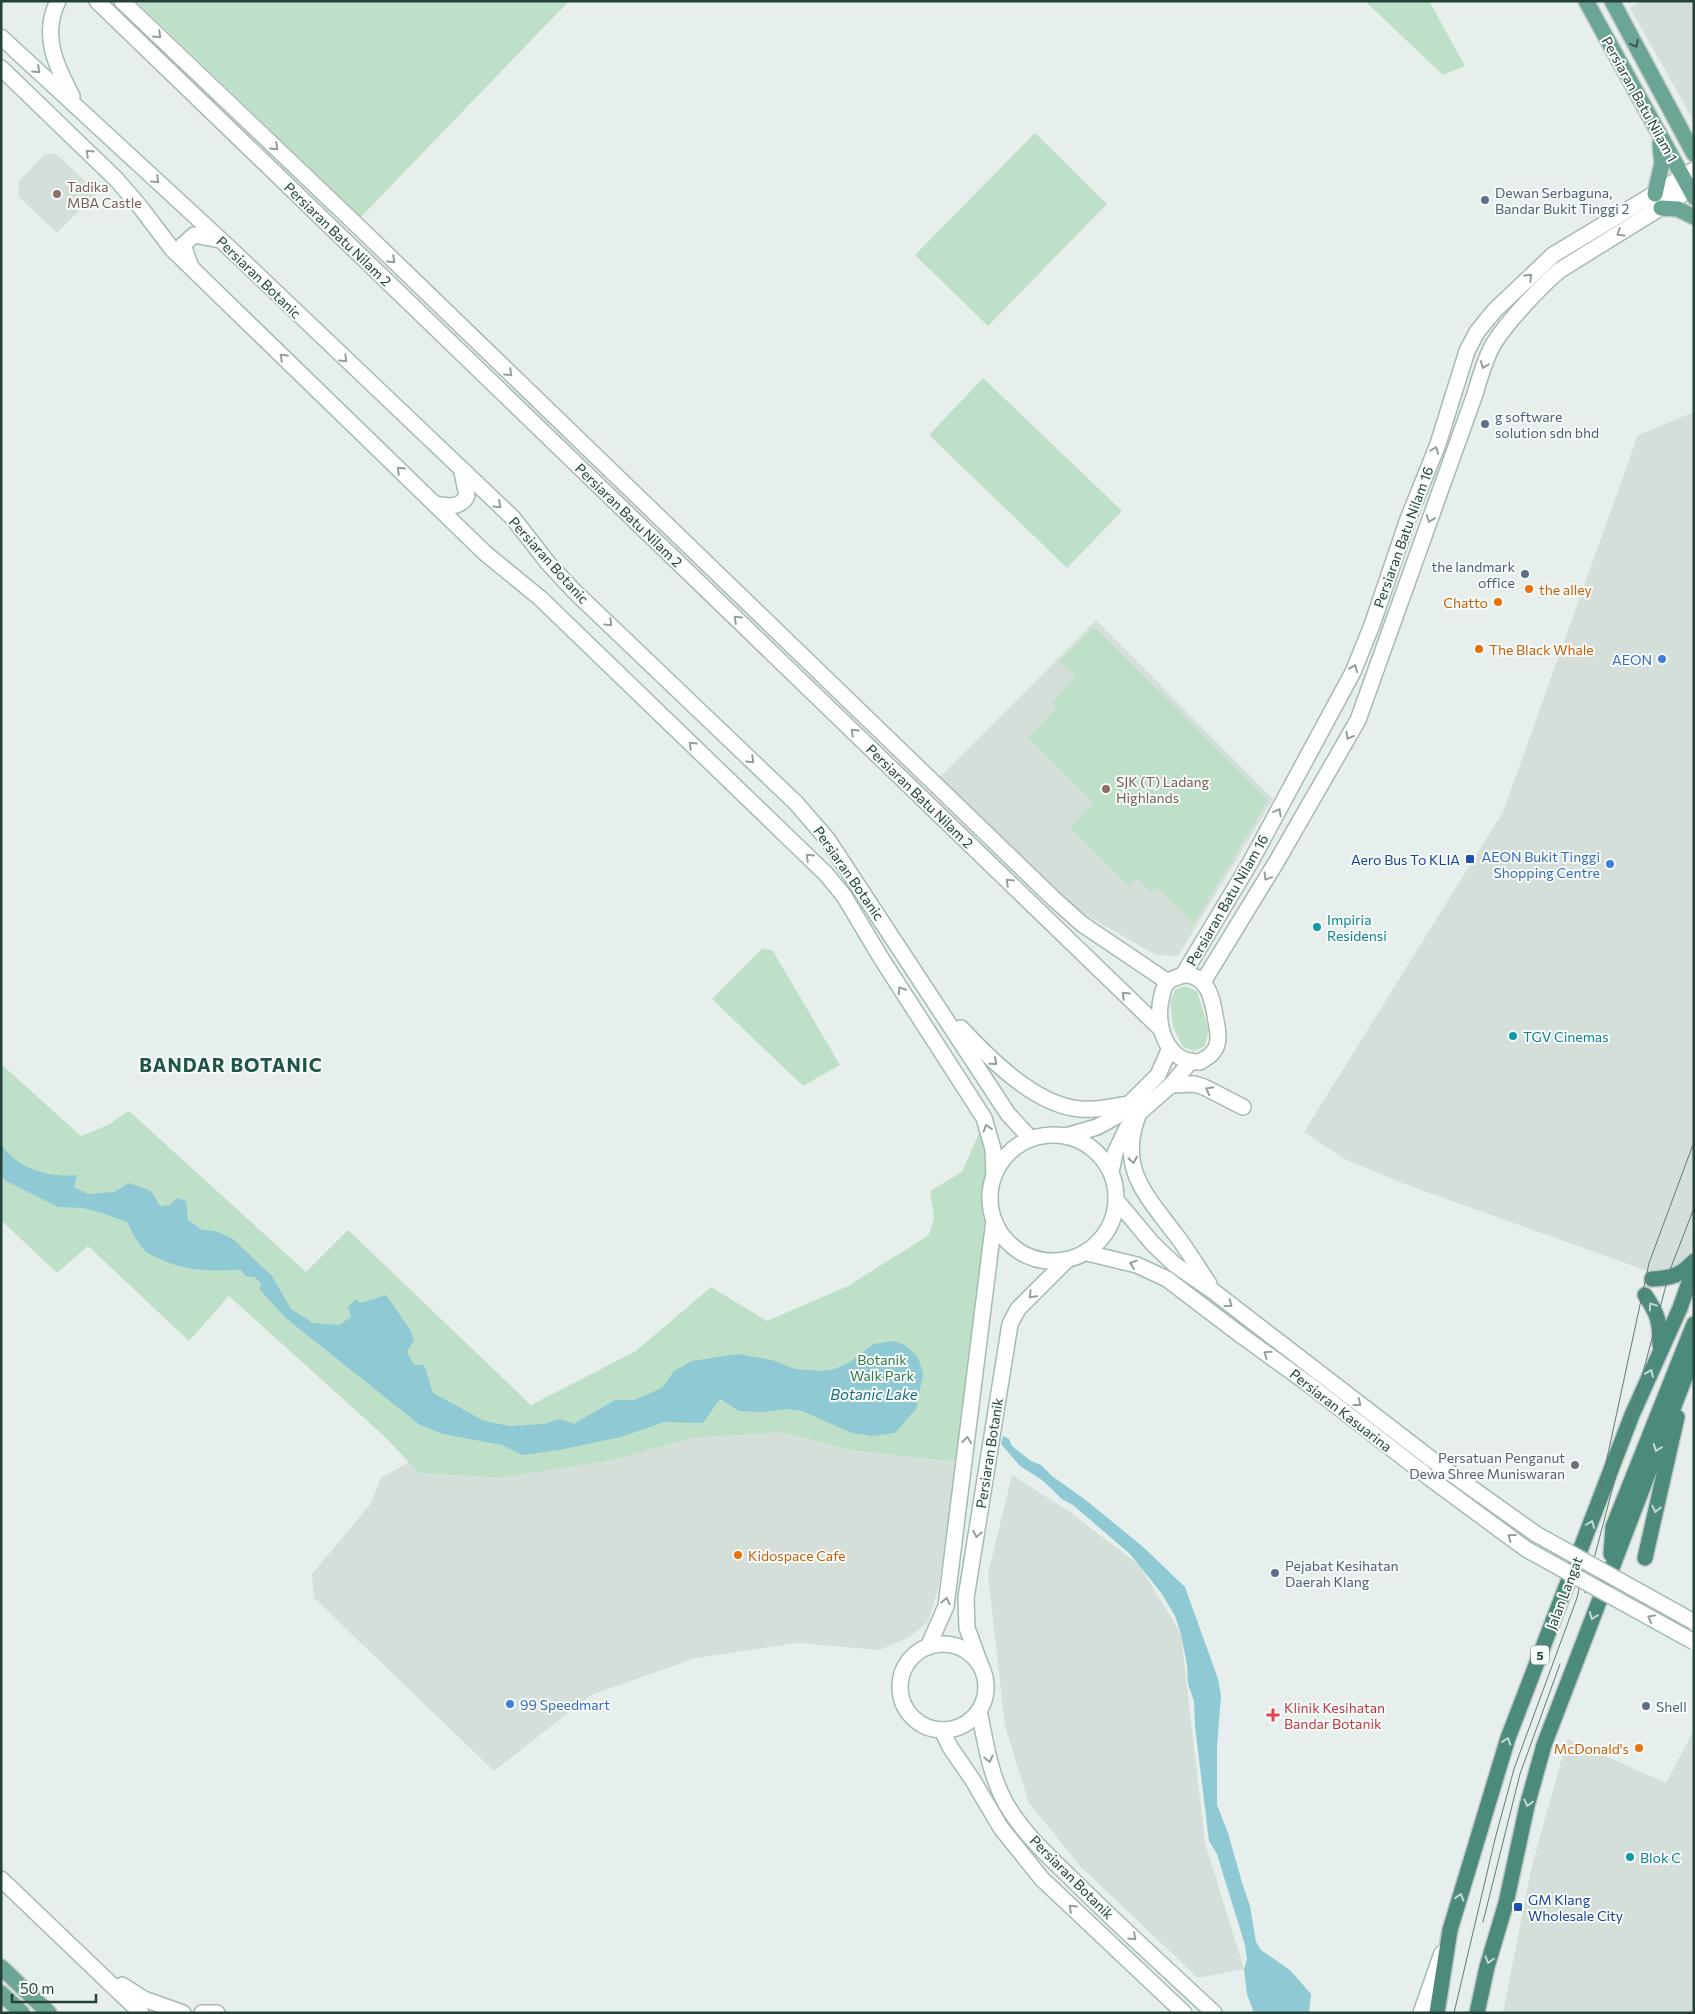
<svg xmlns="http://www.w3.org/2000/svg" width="1695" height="2014" viewBox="0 0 1695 2014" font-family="Commissioner,sans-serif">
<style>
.built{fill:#d4dfda}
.green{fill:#bfe0c8}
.water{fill:#8ec9d4}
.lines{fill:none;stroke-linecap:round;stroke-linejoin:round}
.tertiary-casing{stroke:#a8b8b2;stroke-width:18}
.secondary-casing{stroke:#a4bbb3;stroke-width:18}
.primary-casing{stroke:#c2cac8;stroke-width:18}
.trunk-casing{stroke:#c2cac8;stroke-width:18}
.tertiary{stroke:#fff;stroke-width:15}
.secondary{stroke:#fff;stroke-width:15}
.primary{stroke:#6aa596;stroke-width:15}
.trunk{stroke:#4c8a7c;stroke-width:15}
.tram{stroke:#5f7d75;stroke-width:1}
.secondary-bridge-casing{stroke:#a4bbb3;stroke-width:18;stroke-linecap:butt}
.secondary-bridge{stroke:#fff;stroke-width:15}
.oneway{stroke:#92a09c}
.oneway2{stroke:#365b51}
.oneway3{stroke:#c4d9d4}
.education-dot{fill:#8d6e63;stroke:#f7fbf9;stroke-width:2}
.service-dot{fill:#5c6f8a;stroke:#f7fbf9;stroke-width:2}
.food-dot{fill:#e8710a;stroke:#f7fbf9;stroke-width:2}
.shop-dot{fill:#3f7fe0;stroke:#f7fbf9;stroke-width:2}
.transit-dot{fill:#1a4fb4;stroke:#f7fbf9;stroke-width:2}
.culture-dot{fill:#0f9aa8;stroke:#f7fbf9;stroke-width:2}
.worship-dot{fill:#6b7280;stroke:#f7fbf9;stroke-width:2}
.health-dot{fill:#e0444e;stroke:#f7fbf9;stroke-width:2}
.labels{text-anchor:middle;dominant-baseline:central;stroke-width:4;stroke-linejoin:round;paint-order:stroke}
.shield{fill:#f7fbf9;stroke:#637a73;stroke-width:1}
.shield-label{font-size:12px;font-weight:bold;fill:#24423a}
.street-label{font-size:14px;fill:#24423a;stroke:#f7fbf9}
.education-label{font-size:14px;fill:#785e54;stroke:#f7fbf9;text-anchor:start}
.service-label{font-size:14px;fill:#4e5e75;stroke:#f7fbf9;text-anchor:start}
.food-label{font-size:14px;fill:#c56008;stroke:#f7fbf9;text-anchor:start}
.shop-label{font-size:14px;fill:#366cbe;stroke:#f7fbf9;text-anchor:end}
.transit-label{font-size:14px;fill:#164399;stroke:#f7fbf9;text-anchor:end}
.culture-label{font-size:14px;fill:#0d838f;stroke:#f7fbf9;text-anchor:start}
.park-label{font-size:14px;fill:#2d7a4b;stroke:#f7fbf9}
.worship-label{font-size:14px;fill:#5b616d;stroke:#f7fbf9;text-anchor:end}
.health-label{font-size:14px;fill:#be3a42;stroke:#f7fbf9;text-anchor:start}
.water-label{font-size:15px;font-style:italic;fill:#1c6f80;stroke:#f7fbf9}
.district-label{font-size:19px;font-weight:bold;letter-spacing:1px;fill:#1f5548;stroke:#f7fbf9}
</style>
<rect width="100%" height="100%" fill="#e6efeb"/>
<!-- built -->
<g class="built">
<path d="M 1642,1 L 1694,1 L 1694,121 L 1630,8 Z"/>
<path d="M 45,154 L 56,154 L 97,192 L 57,233 L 18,196 L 19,181 Z"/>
<path d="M 1694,412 L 1694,1245 L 1689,1258 L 1673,1271 L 1656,1274 L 1402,1183 L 1345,1159 L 1304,1132 L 1503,812 L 1638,435 Z"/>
<path d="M 1096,620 L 1273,799 L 1178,956 L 1156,955 L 1074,908 L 939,778 Z"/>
<path d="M 782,1432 L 848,1450 L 959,1462 L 938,1589 L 928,1622 L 908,1638 L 879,1650 L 798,1643 L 696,1658 L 591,1695 L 494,1771 L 314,1598 L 312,1574 L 369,1506 L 381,1478 L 409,1462 L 419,1473 L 500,1478 L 608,1461 L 693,1438 Z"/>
<path d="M 1012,1475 L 1070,1512 L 1139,1565 L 1181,1634 L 1205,1843 L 1244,1969 L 1198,1978 L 1080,1866 L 1029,1803 L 1005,1726 L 988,1574 Z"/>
<path d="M 1694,1730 L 1694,2013 L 1503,2013 L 1531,1870 L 1567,1739 L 1666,1783 Z"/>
</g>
<!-- green -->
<g class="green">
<path d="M 136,1 L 569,1 L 361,217 Z"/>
<path d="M 1365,1 L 1429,1 L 1465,66 L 1443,75 Z"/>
<path d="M 1035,133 L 1107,204 L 988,326 L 915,255 Z"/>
<path d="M 983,378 L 1122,511 L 1067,568 L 929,435 Z"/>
<path d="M 1094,627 L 1268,800 L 1194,923 L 1157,887 L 1152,892 L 1137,878 L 1129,886 L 1070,828 L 1094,803 L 1028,738 L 1056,708 L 1051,703 L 1076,677 L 1060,661 Z"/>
<path d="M 763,948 L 773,951 L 840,1065 L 803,1086 L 712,999 Z"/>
<path d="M 1184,986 L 1197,991 L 1209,1031 L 1204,1047 L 1193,1051 L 1182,1046 L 1173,1026 L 1170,1002 L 1175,990 Z"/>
<path d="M 1,1064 L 81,1136 L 108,1125 L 129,1111 L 306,1272 L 348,1230 L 531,1405 L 636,1351 L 711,1287 L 767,1321 L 848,1286 L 929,1235 L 934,1218 L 930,1191 L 962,1172 L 981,1129 L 991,1176 L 959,1462 L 848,1450 L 782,1432 L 693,1438 L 608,1461 L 500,1478 L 419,1473 L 385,1437 L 229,1296 L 189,1341 L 88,1246 L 57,1273 L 1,1220 Z"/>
</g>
<!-- water -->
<g class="water">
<path d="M 1,1143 C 15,1169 50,1178 77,1175 L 74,1187 L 88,1194 L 114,1192 L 129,1183 L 151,1191 L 160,1206 L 170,1205 L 177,1198 L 186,1201 L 188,1220 L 202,1230 L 216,1231 L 233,1239 L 272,1276 L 291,1309 L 313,1323 L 339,1325 L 351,1317 L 348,1307 L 356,1299 L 361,1303 L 386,1295 L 411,1331 L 414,1340 L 407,1352 L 414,1365 L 424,1365 L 433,1393 L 484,1421 L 510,1426 L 544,1424 L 560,1419 L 574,1424 L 615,1400 L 634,1400 L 662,1388 L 674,1371 L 692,1361 L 738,1354 L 772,1360 L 795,1369 L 820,1371 L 835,1369 L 850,1362 L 874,1344 L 893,1341 L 905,1345 L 918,1357 L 923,1374 L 916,1409 L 895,1433 L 872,1436 L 852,1433 L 802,1411 L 786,1409 L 763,1412 L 739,1411 L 720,1399 L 703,1423 L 664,1422 L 621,1437 L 559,1450 L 522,1455 L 502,1445 L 443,1434 L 420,1425 L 287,1319 L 260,1290 L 261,1283 L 254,1277 L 245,1276 L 241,1270 C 212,1271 187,1272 160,1259 C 156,1257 150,1255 146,1252 C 138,1244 132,1232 127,1222 L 102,1213 L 83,1208 L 58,1207 L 4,1180 L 1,1172 Z"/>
<path d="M 1003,1436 L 1009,1439 L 1012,1446 L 1022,1454 L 1031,1461 L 1041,1465 L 1052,1476 L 1087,1501 L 1142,1546 L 1185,1587 L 1218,1679 L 1221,1696 L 1217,1747 L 1217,1805 L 1228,1833 L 1243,1886 L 1250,1906 L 1256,1942 L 1261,1950 L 1290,1970 L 1311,1994 L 1309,2013 L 1254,2013 L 1247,1994 L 1244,1969 L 1247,1959 L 1245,1945 L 1217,1854 L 1209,1841 L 1195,1726 L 1194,1701 L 1188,1684 L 1187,1665 L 1181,1634 L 1175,1616 L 1162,1594 L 1130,1554 L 1073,1505 L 1062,1499 L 1042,1480 L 1020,1466 L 1001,1444 Z"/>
</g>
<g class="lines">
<defs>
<g id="tertiary">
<path d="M 97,1 L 1161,1029"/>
<path d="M 122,1 L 363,231 L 1054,899 L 1082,924 L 1168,982"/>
<path d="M 1183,975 L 1250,863 L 1353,672 L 1372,625 L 1408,519 L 1438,444 L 1467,351 L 1477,332 L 1494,311 L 1553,255 L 1694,170"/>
<path d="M 1183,975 C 1209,973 1213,1002 1216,1021 C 1218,1030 1220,1045 1213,1052 C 1211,1056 1204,1059 1200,1062 C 1165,1064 1154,1022 1162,995 C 1163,990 1165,984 1169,981 C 1173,978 1179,977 1183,975 Z"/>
<path d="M 1203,982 L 1277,861 L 1358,720 L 1475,394 C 1480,377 1485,358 1494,343 C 1508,321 1540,287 1560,270 L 1694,187"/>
<path d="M 1171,1085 L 1194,1084 L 1204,1087 L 1243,1107"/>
<path d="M 1066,1136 L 1097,1127 L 1117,1116 L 1158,1075 L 1170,1048"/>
<path d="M 1111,1172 L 1115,1153 L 1127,1128 L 1139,1113 L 1171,1085 L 1191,1061"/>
<path d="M 1,1879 L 141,2013"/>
<path d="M 122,1985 L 144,1999 L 183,2013"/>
<path d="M 202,2013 L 217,2013"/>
</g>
<g id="secondary">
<path d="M 58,1 C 41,35 56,66 72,96"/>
<path d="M 1,37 L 221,240 L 513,518 L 548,563 L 574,591 L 796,803 L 828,840 L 1008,1114 L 1031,1139"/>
<path d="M 1,68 L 117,180 L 141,208 L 172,249 L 485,553 L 540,598 L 826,874 L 844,896 L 881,958 L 984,1118 L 993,1149 L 994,1176"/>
<path d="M 190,264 L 183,245 L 194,235 L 220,240"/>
<path d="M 435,504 C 449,506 459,509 467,496 L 462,472"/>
<path d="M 961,1028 C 990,1059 1035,1105 1080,1109 C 1096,1111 1113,1106 1130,1104"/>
<path d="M 1139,1113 C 1116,1169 1148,1197 1179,1239 C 1190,1254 1199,1269 1209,1284"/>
<circle cx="1053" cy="1198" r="63"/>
<path d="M 1117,1201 L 1152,1243 L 1174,1264 L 1213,1291 L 1435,1462"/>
<path d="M 1087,1253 L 1137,1265 L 1167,1279 L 1242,1336 L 1307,1383 L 1431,1479"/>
<circle cx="943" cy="1687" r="43"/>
<path d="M 928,1647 L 946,1606 L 994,1220"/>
<path d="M 981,1666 L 967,1628 L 966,1598 L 1010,1324 L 1018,1309 L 1067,1260"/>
<path d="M 979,1711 C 985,1739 989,1769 1002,1796 C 1017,1827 1045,1853 1070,1877 C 1117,1924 1166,1968 1214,2013"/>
<path d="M 942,1730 L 950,1747 L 972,1779 L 1001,1828 L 1042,1879 L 1184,2013"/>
<path d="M 1421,2013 L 1442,1953"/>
</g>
<g id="primary">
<path d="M 1586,1 L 1694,197"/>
<path d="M 1612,1 L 1694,154"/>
<path d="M 1655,194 L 1662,163 L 1660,144"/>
<path d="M 1661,208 L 1678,209 L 1694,217"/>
<path d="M 1,1967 L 49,2013"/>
<path d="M 1,1993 L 22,2013"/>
</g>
<g id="trunk">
<path d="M 1652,1279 C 1671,1278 1680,1276 1694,1261"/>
<path d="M 1645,1295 C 1658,1314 1660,1322 1660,1345"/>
<path d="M 1611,1554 L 1613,1527 L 1694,1324"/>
<path d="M 1645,1558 L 1677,1417"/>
<path d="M 1437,2013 L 1450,1930 L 1508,1738 L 1632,1415 L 1680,1308 L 1694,1268"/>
<path d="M 1477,2013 L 1487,1967 L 1506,1903 L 1527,1806 L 1544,1745 L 1694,1354"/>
</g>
</defs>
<!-- tertiary casing -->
<use href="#tertiary" class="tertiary-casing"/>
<!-- secondary casing -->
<use href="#secondary" class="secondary-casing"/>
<!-- primary casing -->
<use href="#primary" class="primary-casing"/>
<!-- trunk casing -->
<use href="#trunk" class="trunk-casing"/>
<!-- tertiary -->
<use href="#tertiary" class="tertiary"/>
<!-- secondary -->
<use href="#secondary" class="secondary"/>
<!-- primary -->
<use href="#primary" class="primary"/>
<!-- trunk -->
<use href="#trunk" class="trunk"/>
<!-- tram -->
<g class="tram">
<path d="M 1585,1593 L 1670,1270 L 1694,1208"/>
<path d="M 1483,1922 L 1520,1774 L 1560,1664"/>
<path d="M 1454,2013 L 1495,1839 L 1514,1769 L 1577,1598 L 1649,1263 L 1694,1142"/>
</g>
<defs>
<g id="secondary-bridge">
<path d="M 1435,1462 L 1536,1534 L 1694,1622"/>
<path d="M 1431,1479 L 1526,1549 L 1694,1642"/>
</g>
</defs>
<!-- secondary-bridge casing -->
<use href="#secondary-bridge" class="secondary-bridge-casing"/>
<!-- secondary-bridge -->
<use href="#secondary-bridge" class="secondary-bridge"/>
</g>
<!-- one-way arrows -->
<defs><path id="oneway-chevron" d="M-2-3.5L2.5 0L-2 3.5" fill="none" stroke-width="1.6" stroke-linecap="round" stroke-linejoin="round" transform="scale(1.25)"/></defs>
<g class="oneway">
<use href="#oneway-chevron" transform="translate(158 35) rotate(44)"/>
<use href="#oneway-chevron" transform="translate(37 70) rotate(43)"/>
<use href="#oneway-chevron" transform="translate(275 147) rotate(44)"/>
<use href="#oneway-chevron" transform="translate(89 153) rotate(-136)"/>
<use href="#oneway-chevron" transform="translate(156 180) rotate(43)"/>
<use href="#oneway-chevron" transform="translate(1620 233) rotate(148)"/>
<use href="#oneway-chevron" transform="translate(392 260) rotate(44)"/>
<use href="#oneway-chevron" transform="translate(1529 277) rotate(-44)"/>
<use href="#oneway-chevron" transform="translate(283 357) rotate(-136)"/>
<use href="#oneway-chevron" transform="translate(344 359) rotate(44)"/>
<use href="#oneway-chevron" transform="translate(1484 365) rotate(111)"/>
<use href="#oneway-chevron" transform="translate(509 373) rotate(44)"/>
<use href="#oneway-chevron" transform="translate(1435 450) rotate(-69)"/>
<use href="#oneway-chevron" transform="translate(400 470) rotate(-136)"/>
<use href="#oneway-chevron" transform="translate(498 505) rotate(43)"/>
<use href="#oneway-chevron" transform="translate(1430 519) rotate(110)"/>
<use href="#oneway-chevron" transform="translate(737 619) rotate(-136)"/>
<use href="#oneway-chevron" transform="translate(609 623) rotate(44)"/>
<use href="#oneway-chevron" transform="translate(1354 668) rotate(-67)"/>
<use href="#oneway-chevron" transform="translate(854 732) rotate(-136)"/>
<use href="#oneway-chevron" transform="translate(1349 736) rotate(119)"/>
<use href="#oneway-chevron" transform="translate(692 745) rotate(-136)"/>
<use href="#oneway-chevron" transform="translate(751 760) rotate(44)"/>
<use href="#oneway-chevron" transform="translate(1278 812) rotate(-61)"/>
<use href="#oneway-chevron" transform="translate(809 857) rotate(-136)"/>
<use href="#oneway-chevron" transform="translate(1267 877) rotate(121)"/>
<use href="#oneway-chevron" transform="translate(1009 882) rotate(-136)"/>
<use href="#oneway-chevron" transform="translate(901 990) rotate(-123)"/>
<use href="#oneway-chevron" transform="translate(1125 995) rotate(-136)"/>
<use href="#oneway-chevron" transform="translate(994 1062) rotate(41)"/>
<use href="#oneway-chevron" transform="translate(1209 1090) rotate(-152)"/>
<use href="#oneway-chevron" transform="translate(987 1128) rotate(-108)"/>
<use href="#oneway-chevron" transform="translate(1133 1160) rotate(80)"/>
<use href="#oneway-chevron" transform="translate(1133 1264) rotate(-162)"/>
<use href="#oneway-chevron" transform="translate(1032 1295) rotate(134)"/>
<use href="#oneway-chevron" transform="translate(1229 1304) rotate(37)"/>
<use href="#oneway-chevron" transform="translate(1267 1354) rotate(-145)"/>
<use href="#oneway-chevron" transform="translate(1358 1403) rotate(38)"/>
<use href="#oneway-chevron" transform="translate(967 1440) rotate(-83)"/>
<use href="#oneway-chevron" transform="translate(977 1534) rotate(100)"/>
<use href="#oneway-chevron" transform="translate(1511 1537) rotate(-144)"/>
<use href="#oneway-chevron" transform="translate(946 1601) rotate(-78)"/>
<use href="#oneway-chevron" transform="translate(1651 1618) rotate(-151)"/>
<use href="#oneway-chevron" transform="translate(989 1759) rotate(77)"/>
<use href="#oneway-chevron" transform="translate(1072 1908) rotate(-137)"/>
<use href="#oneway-chevron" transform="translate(1133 1937) rotate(43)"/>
</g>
<use class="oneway2" href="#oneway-chevron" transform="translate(1635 44) rotate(62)"/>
<g class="oneway3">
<use href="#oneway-chevron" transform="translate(1652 1306) rotate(-124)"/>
<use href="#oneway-chevron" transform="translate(1650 1373) rotate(-67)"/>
<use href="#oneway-chevron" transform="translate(1657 1448) rotate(111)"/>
<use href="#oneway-chevron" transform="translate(1656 1509) rotate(103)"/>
<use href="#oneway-chevron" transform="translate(1591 1524) rotate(-69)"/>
<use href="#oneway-chevron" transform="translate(1593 1616) rotate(111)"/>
<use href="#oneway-chevron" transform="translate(1507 1741) rotate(-71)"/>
<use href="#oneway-chevron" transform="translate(1528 1803) rotate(105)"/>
<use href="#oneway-chevron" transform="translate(1460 1897) rotate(-73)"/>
<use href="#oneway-chevron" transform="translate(1489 1960) rotate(106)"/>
</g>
<!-- markers -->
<g class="education-dot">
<circle cx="57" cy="194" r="5"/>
<circle cx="1106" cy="789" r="5"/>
</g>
<g class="service-dot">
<circle cx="1485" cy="200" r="5"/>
<circle cx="1485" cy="424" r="5"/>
<circle cx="1525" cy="574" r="5"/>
<circle cx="1275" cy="1573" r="5"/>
<circle cx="1646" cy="1706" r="5"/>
</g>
<g class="food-dot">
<circle cx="1529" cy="589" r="5"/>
<circle cx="1498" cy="602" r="5"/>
<circle cx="1479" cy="649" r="5"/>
<circle cx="738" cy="1555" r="5"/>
<circle cx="1639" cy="1748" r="5"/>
</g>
<g class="shop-dot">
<circle cx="1662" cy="659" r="5"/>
<circle cx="1610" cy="864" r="5"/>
<circle cx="510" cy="1704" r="5"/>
</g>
<g class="transit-dot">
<rect x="1465" y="854" width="10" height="10" rx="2.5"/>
<rect x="1513" y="1902" width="10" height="10" rx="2.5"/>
</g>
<g class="culture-dot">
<circle cx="1317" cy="927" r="5"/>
<circle cx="1513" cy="1036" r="5"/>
<circle cx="1630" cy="1857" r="5"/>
</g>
<circle class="worship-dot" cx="1575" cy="1465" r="5"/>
<path class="health-dot" d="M1270.5 1707.5h5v5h5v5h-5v5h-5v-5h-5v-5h5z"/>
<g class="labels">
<!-- shield labels -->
<rect class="shield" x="1531" y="1645.5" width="18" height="19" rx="4"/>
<g class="shield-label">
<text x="1540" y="1655">5</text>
</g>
<!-- street labels -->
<g class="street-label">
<text transform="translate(1640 99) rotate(61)">Persiaran Batu Nilam 1</text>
<text transform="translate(338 234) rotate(44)">Persiaran Batu Nilam 2</text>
<text transform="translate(259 277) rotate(44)">Persiaran Botanic</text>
<text transform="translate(629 515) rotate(44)">Persiaran Batu Nilam 2</text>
<text transform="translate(1403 537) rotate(-70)">Persiaran Batu Nilam 16</text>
<text transform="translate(549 560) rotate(48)">Persiaran Botanic</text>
<text transform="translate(920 796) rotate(44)">Persiaran Batu Nilam 2</text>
<text transform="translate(849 873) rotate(55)">Persiaran Botanic</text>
<text transform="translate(1227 900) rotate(-60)">Persiaran Batu Nilam 16</text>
<text transform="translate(1341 1410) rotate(38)">Persiaran Kasuarina</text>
<text transform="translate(989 1453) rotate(-81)">Persiaran Botanik</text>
<text transform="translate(1564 1593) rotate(-69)">Jalan Langat</text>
<text transform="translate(1072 1877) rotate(45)">Persiaran Botanik</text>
</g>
<!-- education labels -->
<g class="education-label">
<text x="67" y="186">Tadika<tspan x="67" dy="16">MBA Castle</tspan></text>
<text x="1116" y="781">SJK (T) Ladang<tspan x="1116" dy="16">Highlands</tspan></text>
</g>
<!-- service labels -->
<g class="service-label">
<text x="1495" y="192">Dewan Serbaguna,<tspan x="1495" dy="16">Bandar Bukit Tinggi 2</tspan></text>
<text x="1495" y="416">g software<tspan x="1495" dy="16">solution sdn bhd</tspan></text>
<text x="1515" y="566" text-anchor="end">the landmark<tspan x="1515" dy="16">office</tspan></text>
<text x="1285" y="1565">Pejabat Kesihatan<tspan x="1285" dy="16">Daerah Klang</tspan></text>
<text x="1656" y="1706">Shell</text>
</g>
<!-- food labels -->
<g class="food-label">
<text x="1539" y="589">the alley</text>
<text x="1488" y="602" text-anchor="end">Chatto</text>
<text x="1489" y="649">The Black Whale</text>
<text x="748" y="1555">Kidospace Cafe</text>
<text x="1629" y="1748" text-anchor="end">McDonald's</text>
</g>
<!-- shop labels -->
<g class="shop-label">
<text x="1652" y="659">AEON</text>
<text x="1600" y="856">AEON Bukit Tinggi<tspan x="1600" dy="16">Shopping Centre</tspan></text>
<text x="520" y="1704" text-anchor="start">99 Speedmart</text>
</g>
<!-- transit labels -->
<g class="transit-label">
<text x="1460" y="859">Aero Bus To KLIA</text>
<text x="1528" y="1899" text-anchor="start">GM Klang<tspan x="1528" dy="16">Wholesale City</tspan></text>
</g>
<!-- culture labels -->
<g class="culture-label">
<text x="1327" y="919">Impiria<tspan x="1327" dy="16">Residensi</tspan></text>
<text x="1523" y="1036">TGV Cinemas</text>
<text x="1640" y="1857">Blok C</text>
</g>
<!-- park labels -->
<g class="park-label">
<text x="882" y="1359">Botanik<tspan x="882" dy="16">Walk Park</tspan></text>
</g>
<!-- worship labels -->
<g class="worship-label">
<text x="1565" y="1457">Persatuan Penganut<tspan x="1565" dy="16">Dewa Shree Muniswaran</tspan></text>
</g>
<!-- health labels -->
<g class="health-label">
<text x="1284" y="1707">Klinik Kesihatan<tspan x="1284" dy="16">Bandar Botanik</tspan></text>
</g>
<!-- water labels -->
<g class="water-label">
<text x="874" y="1394">Botanic Lake</text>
</g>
<!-- district labels -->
<g class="district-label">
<text x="231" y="1064">BANDAR BOTANIC</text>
</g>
</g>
<!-- border -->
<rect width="1695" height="2014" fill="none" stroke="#24423a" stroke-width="5"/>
<!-- scale -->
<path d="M12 1994v8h84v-8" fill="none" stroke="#24423a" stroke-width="2.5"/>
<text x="20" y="1994" font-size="15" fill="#24423a" stroke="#f7fbf9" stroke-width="4" paint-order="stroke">50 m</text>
</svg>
